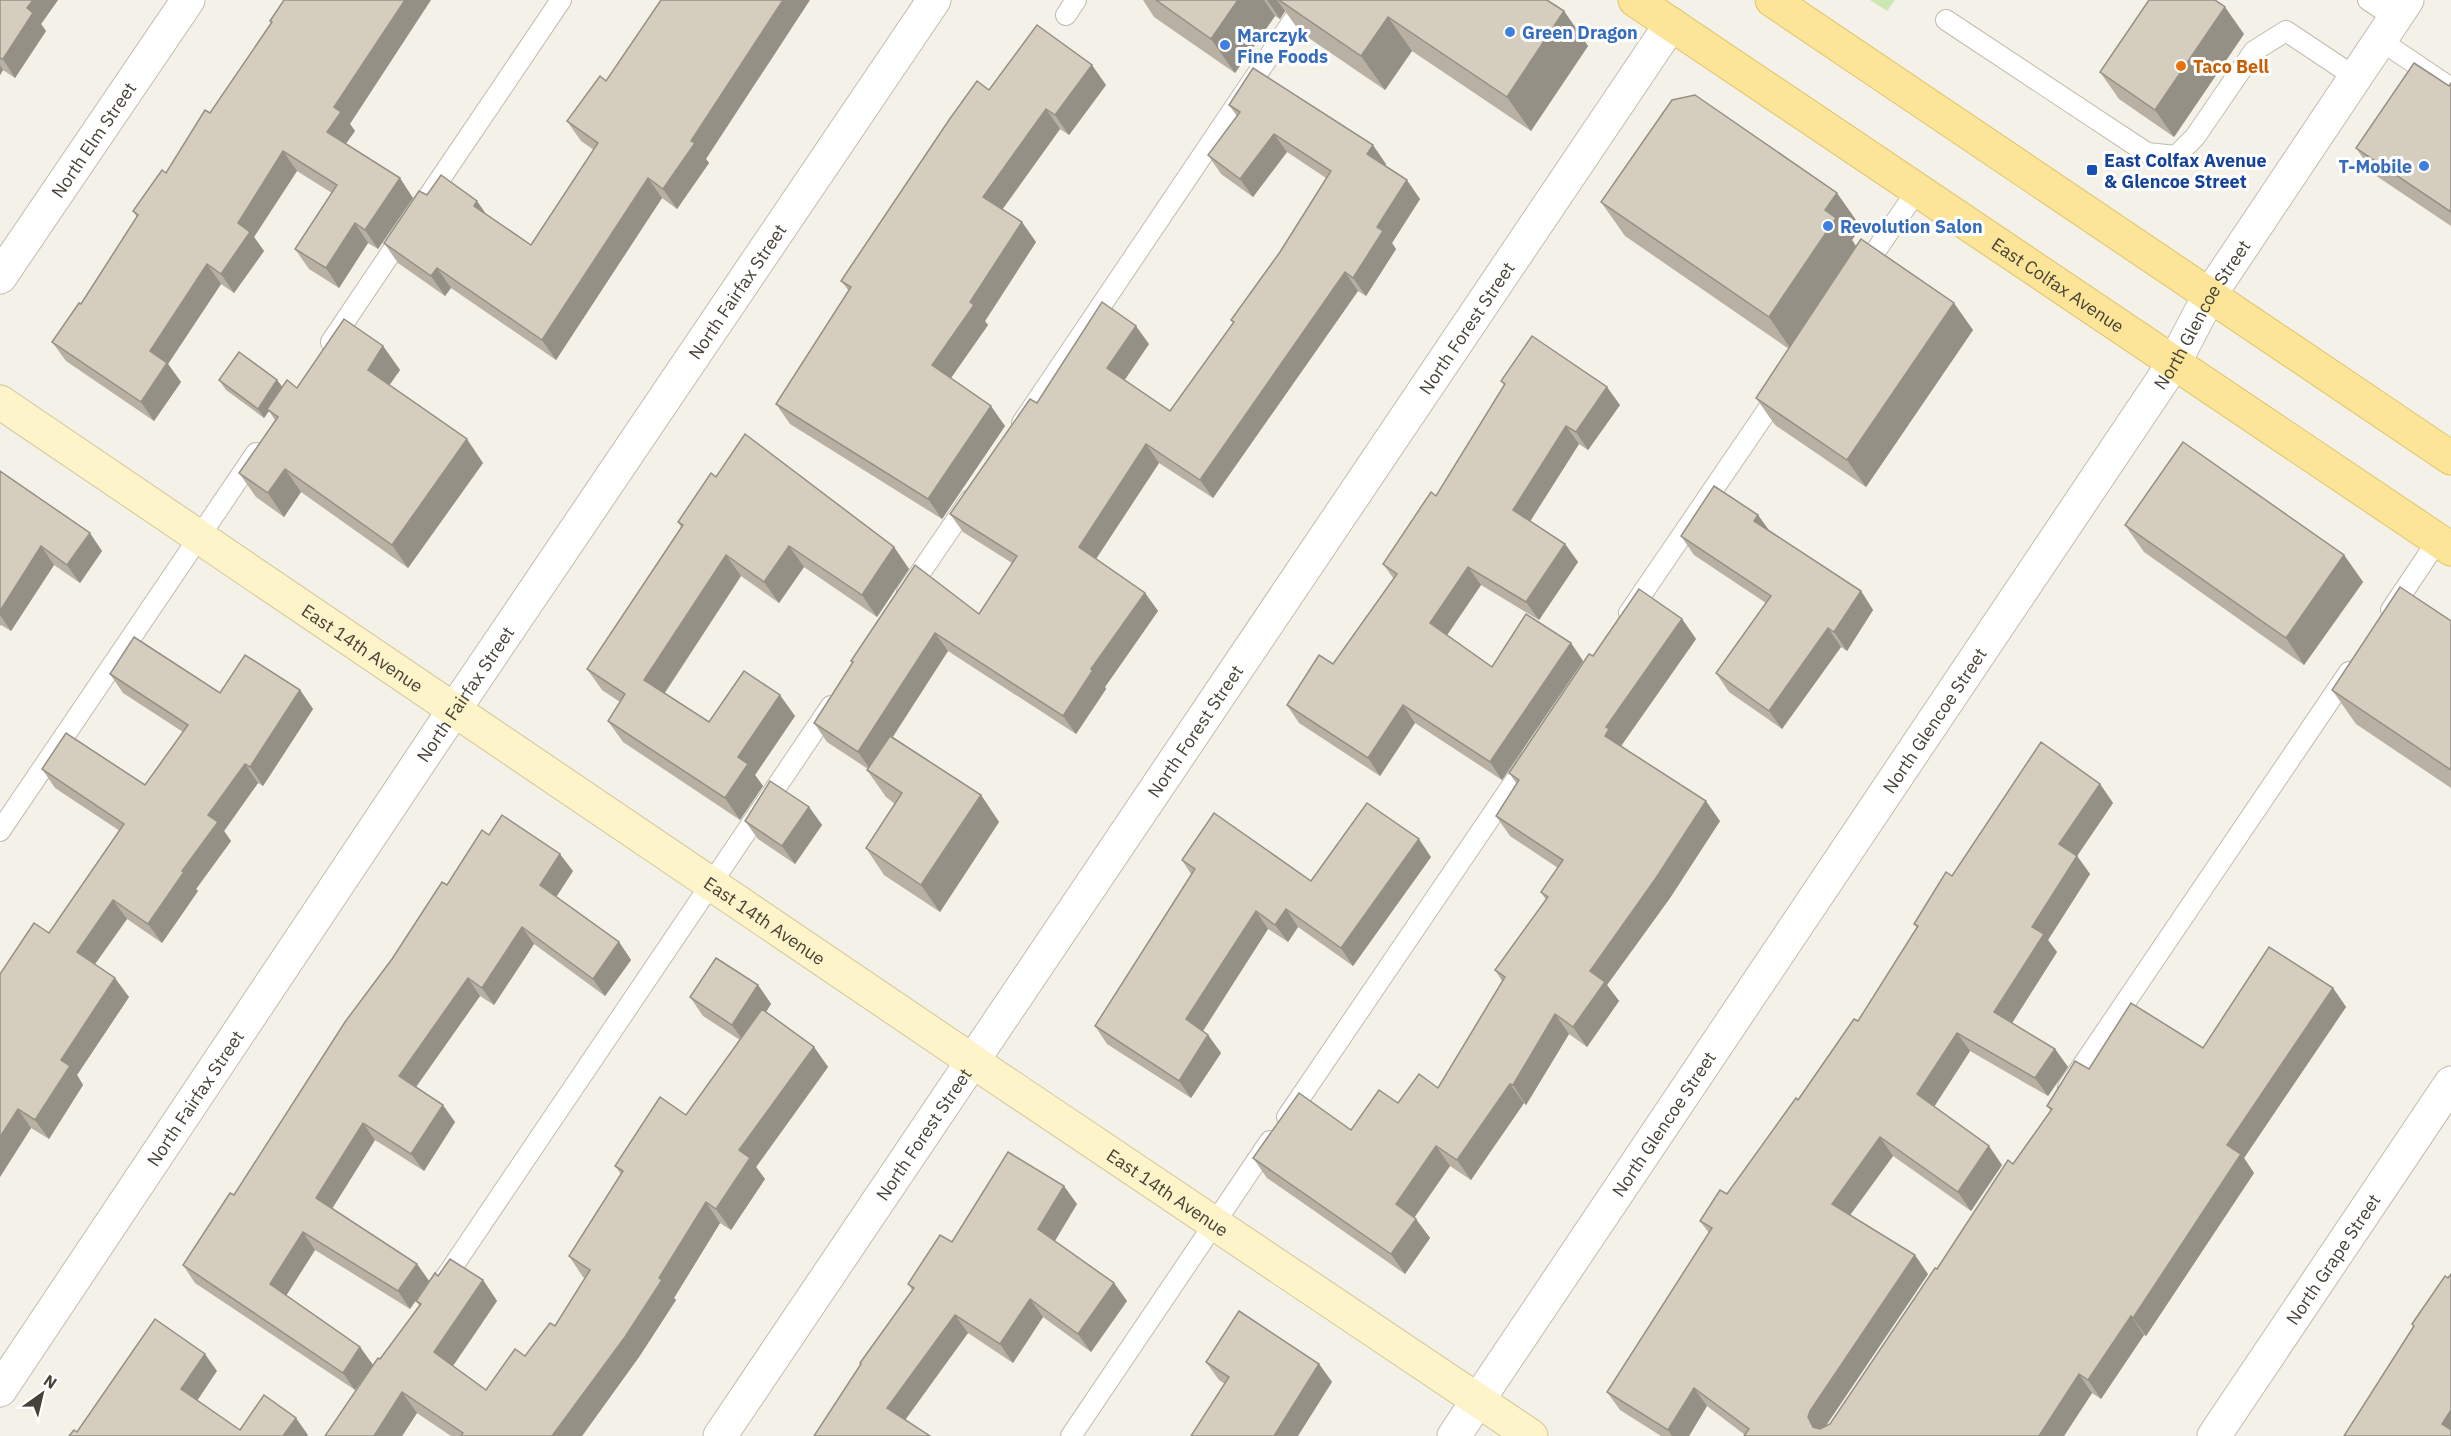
<svg xmlns="http://www.w3.org/2000/svg" width="2451" height="1436" viewBox="0 0 2451 1436" font-family="'IBM Plex Sans',sans-serif">
<style>
.green{fill:#cce7b2}
.lines{fill:none;stroke-linecap:round;stroke-linejoin:round}
.service-casing{stroke:#c2bcae;stroke-width:22}
.minor-casing{stroke:#c2bcae;stroke-width:35}
.secondary-casing{stroke:#d3c699;stroke-width:35}
.primary-casing{stroke:#e1c469;stroke-width:35}
.service{stroke:#fff;stroke-width:20}
.minor{stroke:#fff;stroke-width:33}
.secondary{stroke:#fdf4c9;stroke-width:33}
.primary{stroke:#fce599;stroke-width:33}
.wall{fill:#b7b0a3}
.shaded-wall{fill:#959085}
.building{fill:#d5cdbe;stroke:#959085;stroke-width:1.5}
.shop-dot{fill:#3f7fe0;stroke:#fff;stroke-width:2}
.food-dot{fill:#e8710a;stroke:#fff;stroke-width:2}
.transit-dot{fill:#1a4fb4;stroke:#fff;stroke-width:2}
.labels{text-anchor:middle;dominant-baseline:central;stroke-width:6;stroke-linejoin:round;paint-order:stroke}
.shop-label{font-size:18px;font-weight:bold;fill:#366cbe;stroke:#fff;text-anchor:start}
.food-label{font-size:18px;font-weight:bold;fill:#c56008;stroke:#fff;text-anchor:start}
.street-label{font-size:18px;fill:#474237;stroke:#fff}
.transit-label{font-size:18px;font-weight:bold;fill:#164399;stroke:#fff;text-anchor:start}
</style>
<rect width="100%" height="100%" fill="#f4f1e8"/>
<!-- green -->
<path class="green" d="M 1870,0 L 1895,0 L 1887,11 Z"/>
<g class="lines">
<defs>
<g id="service">
<path d="M 2368,0 L 2395,18"/>
<path d="M 1066,15 L 1076,0"/>
<path d="M 1946,20 L 2147,153 L 2176,156 L 2195,137 L 2254,51 L 2286,31 L 2355,77"/>
<path d="M 2380,40 L 2451,88"/>
<path d="M 428,197 L 561,0"/>
<path d="M 1862,271 L 1918,189"/>
<path d="M 331,342 L 405,232"/>
<path d="M 1022,423 L 1307,0"/>
<path d="M 907,592 L 970,500"/>
<path d="M 2391,610 L 2438,540"/>
<path d="M 1629,613 L 1781,390"/>
<path d="M 0,831 L 256,453"/>
<path d="M 2068,1087 L 2349,672"/>
<path d="M 1287,1117 L 1530,759"/>
<path d="M 441,1284 L 831,706"/>
<path d="M 1071,1436 L 1270,1141"/>
</g>
<g id="minor">
<path id="s1" d="M 0,277 L 188,0"/>
<path id="s2" d="M 0,1390 L 454,710 L 934,0"/>
<path id="s3" d="M 720,1436 L 1671,24"/>
<path id="s4" d="M 1454,1436 L 2174,363 L 2209,296 L 2407,0"/>
<path id="s5" d="M 2214,1436 L 2451,1083"/>
</g>
<g id="secondary">
<path id="s6" d="M 0,402 L 971,1060 L 1531,1436"/>
</g>
<g id="primary">
<path id="s7" d="M 1635,0 L 2451,549"/>
<path d="M 1772,0 L 2451,458"/>
</g>
</defs>
<!-- service casing -->
<use href="#service" class="service-casing"/>
<!-- minor casing -->
<use href="#minor" class="minor-casing"/>
<!-- secondary casing -->
<use href="#secondary" class="secondary-casing"/>
<!-- primary casing -->
<use href="#primary" class="primary-casing"/>
<!-- service -->
<use href="#service" class="service"/>
<!-- minor -->
<use href="#minor" class="minor"/>
<!-- secondary -->
<use href="#secondary" class="secondary"/>
<!-- primary -->
<use href="#primary" class="primary"/>
</g>
<!-- wall -->
<g class="wall">
<path d="M 0,0 L 58,0 L 41,24 L 46,31 L 15,78 L 3,70 L 0,75 Z"/>
<path d="M 284,0 L 350,124 L 355,131 L 346,144 L 413,198 L 378,249 L 368,243 L 339,288 L 309,269 L 295,249 L 332,193 L 297,171 L 254,237 L 264,251 L 234,293 L 221,284 L 168,364 L 181,382 L 154,421 L 66,361 L 52,342 L 81,304 L 137,217 L 133,211 L 166,173 L 210,113 L 272,23 L 270,21 Z"/>
<path d="M 1143,0 L 1547,0 L 1564,11 L 1588,46 L 1531,131 L 1412,51 L 1385,90 L 1300,32 L 1285,11 L 1280,19 L 1275,16 L 1235,73 L 1154,17 Z"/>
<path d="M 2244,34 L 2174,137 L 2119,99 L 2100,72 Z"/>
<path d="M 2451,83 L 2451,226 L 2375,175 L 2356,148 L 2449,86 Z"/>
<path d="M 1106,85 L 1069,135 L 1060,129 L 1002,209 L 1036,242 L 985,321 L 988,325 L 951,378 L 1005,426 L 942,519 L 790,424 L 776,404 L 849,291 L 841,281 L 989,90 Z"/>
<path d="M 1229,105 L 1386,164 L 1385,166 L 1420,199 L 1392,243 L 1396,249 L 1366,296 L 1358,291 L 1213,498 L 1159,463 L 1096,559 L 1145,593 L 1158,611 L 1105,687 L 1106,689 L 1076,734 L 948,651 L 893,737 L 981,795 L 999,822 L 940,912 L 884,875 L 866,848 L 895,804 L 886,797 L 867,770 L 868,769 L 827,742 L 814,723 L 853,663 L 851,661 L 979,614 L 1012,563 L 963,532 L 950,514 L 1037,403 L 1149,344 L 1124,380 L 1170,411 L 1233,323 L 1231,320 L 1280,252 L 1326,178 L 1287,152 L 1253,197 L 1221,174 L 1208,155 L 1237,116 Z"/>
<path d="M 567,121 L 706,159 L 709,163 L 677,209 L 662,198 L 556,360 L 451,288 L 445,296 L 398,263 L 384,243 L 427,195 L 487,215 L 531,245 L 594,150 L 581,141 Z"/>
<path d="M 1601,202 L 1861,227 L 1852,240 L 1856,247 L 1973,330 L 1866,487 L 1775,425 L 1756,398 L 1789,349 L 1625,236 Z"/>
<path d="M 383,346 L 400,370 L 389,385 L 483,463 L 408,568 L 301,492 L 284,517 L 256,497 L 239,473 L 275,420 L 269,411 L 264,418 L 226,390 L 219,380 L 277,380 L 282,387 L 297,388 Z"/>
<path d="M 1501,381 L 1620,405 L 1588,450 L 1579,444 L 1530,521 L 1565,544 L 1578,562 L 1539,620 L 1481,585 L 1447,635 L 1492,667 L 1571,643 L 1583,661 L 1502,780 L 1415,723 L 1380,776 L 1299,723 L 1287,705 L 1333,664 L 1394,579 L 1383,564 L 1436,496 L 1504,385 Z"/>
<path d="M 0,471 L 102,551 L 80,583 L 54,565 L 11,631 L 1,625 L 0,626 Z"/>
<path d="M 716,477 L 894,547 L 909,569 L 877,617 L 804,567 L 779,603 L 741,576 L 665,693 L 709,722 L 795,716 L 755,775 L 763,786 L 740,820 L 623,742 L 608,721 L 620,702 L 602,690 L 587,669 L 681,527 L 678,522 Z"/>
<path d="M 1758,515 L 1769,531 L 1861,591 L 1873,610 L 1847,651 L 1841,647 L 1782,729 L 1729,692 L 1716,673 L 1766,603 L 1694,555 L 1681,536 Z"/>
<path d="M 2125,525 L 2344,555 L 2363,582 L 2304,665 L 2144,552 Z"/>
<path d="M 1682,619 L 1696,639 L 1621,746 L 1720,821 L 1670,898 L 1607,985 L 1619,1001 L 1587,1047 L 1569,1034 L 1526,1105 L 1524,1103 L 1471,1180 L 1450,1166 L 1414,1217 L 1430,1238 L 1405,1274 L 1267,1178 L 1253,1158 L 1351,1130 L 1398,1103 L 1438,1088 L 1502,981 L 1495,970 L 1546,900 L 1541,892 L 1558,868 L 1510,836 L 1496,816 L 1517,784 L 1509,773 L 1593,656 Z"/>
<path d="M 2451,621 L 2451,788 L 2356,724 L 2332,690 Z"/>
<path d="M 110,674 L 220,693 L 300,690 L 313,709 L 263,786 L 258,783 L 224,831 L 231,841 L 196,889 L 198,891 L 162,943 L 127,919 L 95,964 L 129,997 L 77,1075 L 83,1085 L 49,1139 L 31,1128 L 0,1177 L 49,933 L 120,831 L 55,788 L 42,769 L 145,785 L 183,732 L 123,693 Z"/>
<path d="M 2100,784 L 2113,803 L 2077,856 L 2090,874 L 2048,940 L 2057,952 L 2012,1023 L 2055,1049 L 2068,1067 L 2048,1096 L 1970,1051 L 1934,1107 L 2002,1165 L 1971,1211 L 1893,1156 L 1850,1215 L 1928,1274 L 1825,1427 L 1830,1424 L 1937,1269 L 2051,1111 L 2047,1106 L 2089,1069 L 2203,1048 L 2333,988 L 2346,1007 L 2244,1158 L 2254,1173 L 2146,1336 L 2144,1335 L 2101,1399 L 2092,1393 L 2064,1436 L 1745,1435 L 1707,1406 L 1689,1436 L 1661,1436 L 1620,1410 L 1607,1392 L 1709,1233 L 1700,1221 L 1727,1194 L 1858,1021 L 1917,928 L 1914,924 L 1952,876 Z"/>
<path d="M 809,807 L 822,825 L 795,864 L 758,839 L 745,821 Z"/>
<path d="M 489,835 L 573,871 L 556,897 L 619,942 L 631,960 L 605,996 L 534,944 L 494,1005 L 480,996 L 416,1087 L 455,1122 L 424,1171 L 375,1140 L 332,1209 L 417,1264 L 429,1281 L 410,1309 L 315,1250 L 286,1296 L 360,1347 L 373,1365 L 355,1390 L 195,1283 L 183,1265 L 234,1195 L 447,885 Z"/>
<path d="M 1431,857 L 1353,966 L 1298,927 L 1288,942 L 1268,929 L 1203,1031 L 1208,1035 L 1221,1053 L 1191,1098 L 1107,1044 L 1095,1026 L 1191,874 L 1182,860 L 1311,881 Z"/>
<path d="M 758,985 L 771,1004 L 766,1012 L 814,1047 L 828,1067 L 756,1167 L 765,1179 L 731,1230 L 720,1223 L 674,1298 L 676,1300 L 639,1357 L 582,1436 L 451,1436 L 417,1413 L 402,1436 L 325,1436 L 419,1305 L 416,1301 L 438,1276 L 483,1280 L 497,1301 L 453,1366 L 486,1390 L 525,1356 L 555,1326 L 585,1278 L 583,1277 L 569,1256 L 621,1174 L 615,1166 L 686,1115 L 740,1040 L 703,1016 L 690,997 Z"/>
<path d="M 1077,1204 L 1055,1241 L 1114,1283 L 1127,1301 L 1091,1352 L 1043,1317 L 1013,1363 L 968,1333 L 905,1420 L 814,1436 L 861,1365 L 860,1363 L 912,1290 L 908,1284 L 952,1242 Z"/>
<path d="M 1206,1362 L 1319,1364 L 1332,1382 L 1225,1384 L 1219,1380 Z"/>
</g>
<!-- shaded-wall -->
<g class="shaded-wall">
<path d="M 33,0 L 58,0 L 41,24 L 46,31 L 15,78 L 3,59 L 27,8 Z"/>
<path d="M 405,0 L 431,0 L 350,124 L 355,131 L 340,151 L 327,132 L 334,107 Z"/>
<path d="M 783,0 L 810,0 L 706,159 L 709,163 L 677,209 L 663,189 L 691,141 Z"/>
<path d="M 1238,0 L 1264,0 L 1275,16 L 1235,73 L 1211,39 Z"/>
<path d="M 1267,0 L 1277,0 L 1285,11 L 1280,19 Z"/>
<path d="M 2225,7 L 2244,34 L 2174,137 L 2155,110 Z"/>
<path d="M 1564,11 L 1588,46 L 1531,131 L 1507,97 Z"/>
<path d="M 1388,17 L 1412,51 L 1385,90 L 1361,56 Z"/>
<path d="M 0,65 L 3,70 L 0,75 Z"/>
<path d="M 1092,65 L 1106,85 L 1069,135 L 1055,115 Z"/>
<path d="M 1046,109 L 1060,129 L 997,217 L 983,197 Z"/>
<path d="M 1274,134 L 1287,152 L 1253,197 L 1240,179 Z"/>
<path d="M 1373,145 L 1386,164 L 1380,173 L 1367,154 Z"/>
<path d="M 283,151 L 297,171 L 254,237 L 264,251 L 234,293 L 221,274 L 238,223 Z"/>
<path d="M 400,178 L 413,198 L 378,249 L 365,230 Z"/>
<path d="M 648,178 L 662,198 L 556,360 L 542,340 Z"/>
<path d="M 1407,180 L 1420,199 L 1392,243 L 1396,249 L 1366,296 L 1353,278 L 1377,227 Z"/>
<path d="M 1837,193 L 1861,227 L 1852,240 L 1860,252 L 1793,352 L 1769,317 L 1825,210 Z"/>
<path d="M 477,201 L 491,221 L 474,206 Z"/>
<path d="M 1022,222 L 1036,242 L 985,321 L 988,325 L 946,385 L 932,365 L 970,302 Z"/>
<path d="M 355,223 L 368,243 L 339,288 L 326,268 Z"/>
<path d="M 207,264 L 221,284 L 168,364 L 181,382 L 154,421 L 141,402 L 150,351 Z"/>
<path d="M 437,268 L 451,288 L 445,296 L 431,276 Z"/>
<path d="M 1345,272 L 1358,291 L 1213,498 L 1200,480 Z"/>
<path d="M 1954,303 L 1973,330 L 1866,487 L 1847,460 Z"/>
<path d="M 1136,326 L 1149,344 L 1120,387 L 1107,368 Z"/>
<path d="M 383,346 L 400,370 L 384,393 L 368,370 Z"/>
<path d="M 277,380 L 284,389 L 267,409 L 269,411 L 264,418 L 258,409 Z"/>
<path d="M 1607,387 L 1620,405 L 1588,450 L 1576,432 Z"/>
<path d="M 991,406 L 1005,426 L 942,519 L 928,499 Z"/>
<path d="M 1566,426 L 1579,444 L 1526,528 L 1513,510 Z"/>
<path d="M 467,439 L 483,463 L 408,568 L 392,545 Z"/>
<path d="M 1146,444 L 1159,463 L 1092,565 L 1079,547 Z"/>
<path d="M 285,469 L 301,492 L 284,517 L 268,493 Z"/>
<path d="M 1758,515 L 1771,533 L 1754,521 Z"/>
<path d="M 90,533 L 102,551 L 80,583 L 67,565 Z"/>
<path d="M 1565,544 L 1578,562 L 1539,620 L 1526,602 Z"/>
<path d="M 41,546 L 54,565 L 11,631 L 0,615 L 0,611 Z"/>
<path d="M 789,546 L 804,567 L 779,603 L 764,582 Z"/>
<path d="M 894,547 L 909,569 L 877,617 L 862,595 Z"/>
<path d="M 726,555 L 741,576 L 659,701 L 644,680 Z"/>
<path d="M 2344,555 L 2363,582 L 2304,665 L 2286,638 Z"/>
<path d="M 1468,567 L 1481,585 L 1443,641 L 1430,623 Z"/>
<path d="M 1861,591 L 1873,610 L 1847,651 L 1834,632 Z"/>
<path d="M 1145,593 L 1158,611 L 1105,687 L 1106,689 L 1076,734 L 1063,716 L 1091,669 Z"/>
<path d="M 1682,619 L 1696,639 L 1621,746 L 1605,736 L 1606,727 Z"/>
<path d="M 1828,628 L 1841,647 L 1782,729 L 1769,711 Z"/>
<path d="M 935,633 L 948,651 L 871,770 L 858,752 Z"/>
<path d="M 1571,643 L 1583,661 L 1502,780 L 1490,762 Z"/>
<path d="M 300,690 L 313,709 L 263,786 L 250,767 Z"/>
<path d="M 780,695 L 795,716 L 755,775 L 763,786 L 740,820 L 725,798 L 738,757 Z"/>
<path d="M 1403,705 L 1415,723 L 1380,776 L 1368,758 Z"/>
<path d="M 245,764 L 258,783 L 224,831 L 231,841 L 196,889 L 198,891 L 162,943 L 148,924 L 182,871 L 208,815 Z"/>
<path d="M 2100,784 L 2113,803 L 2077,856 L 2090,874 L 2048,940 L 2057,952 L 2007,1031 L 1994,1012 L 2032,927 L 2059,844 Z"/>
<path d="M 981,795 L 999,822 L 940,912 L 921,885 Z"/>
<path d="M 1706,801 L 1720,821 L 1670,898 L 1607,985 L 1619,1001 L 1587,1047 L 1573,1027 L 1590,971 Z"/>
<path d="M 809,807 L 822,825 L 795,864 L 782,846 Z"/>
<path d="M 1419,839 L 1431,857 L 1353,966 L 1341,948 Z"/>
<path d="M 560,854 L 573,871 L 553,902 L 540,885 Z"/>
<path d="M 113,900 L 127,919 L 90,971 L 77,952 Z"/>
<path d="M 1286,909 L 1298,927 L 1288,942 L 1275,925 Z"/>
<path d="M 1256,911 L 1268,929 L 1199,1037 L 1186,1019 Z"/>
<path d="M 522,927 L 534,944 L 494,1005 L 482,988 Z"/>
<path d="M 619,942 L 631,960 L 605,996 L 593,979 Z"/>
<path d="M 115,978 L 129,997 L 77,1075 L 83,1085 L 49,1139 L 35,1120 L 61,1060 Z"/>
<path d="M 468,978 L 480,996 L 411,1094 L 399,1076 Z"/>
<path d="M 758,985 L 771,1004 L 745,1043 L 732,1025 Z"/>
<path d="M 2333,988 L 2346,1007 L 2244,1158 L 2254,1173 L 2146,1336 L 2133,1318 L 2227,1145 Z"/>
<path d="M 1555,1014 L 1569,1034 L 1526,1105 L 1513,1085 Z"/>
<path d="M 1957,1033 L 1970,1051 L 1930,1113 L 1917,1094 Z"/>
<path d="M 1208,1035 L 1221,1053 L 1191,1098 L 1179,1081 Z"/>
<path d="M 814,1047 L 828,1067 L 756,1167 L 765,1179 L 731,1230 L 716,1209 L 739,1150 Z"/>
<path d="M 2055,1049 L 2068,1067 L 2048,1096 L 2035,1078 Z"/>
<path d="M 1510,1084 L 1524,1103 L 1471,1180 L 1457,1160 Z"/>
<path d="M 443,1105 L 455,1122 L 424,1171 L 411,1154 Z"/>
<path d="M 18,1109 L 31,1128 L 0,1177 L 0,1137 Z"/>
<path d="M 363,1123 L 375,1140 L 328,1215 L 316,1198 Z"/>
<path d="M 1880,1137 L 1893,1156 L 1845,1222 L 1832,1204 Z"/>
<path d="M 1436,1146 L 1450,1166 L 1410,1224 L 1396,1204 Z"/>
<path d="M 1989,1146 L 2002,1165 L 1971,1211 L 1958,1192 Z"/>
<path d="M 1064,1186 L 1077,1204 L 1051,1247 L 1038,1229 Z"/>
<path d="M 706,1202 L 720,1223 L 674,1298 L 676,1300 L 639,1357 L 582,1436 L 552,1436 L 659,1278 Z"/>
<path d="M 1416,1219 L 1430,1238 L 1405,1274 L 1391,1254 Z"/>
<path d="M 303,1232 L 315,1250 L 282,1302 L 270,1284 Z"/>
<path d="M 1915,1255 L 1928,1274 L 1819,1436 L 1813,1427 L 1808,1417 L 1810,1411 Z"/>
<path d="M 417,1264 L 429,1281 L 410,1309 L 398,1291 Z"/>
<path d="M 483,1280 L 497,1301 L 448,1373 L 434,1352 Z"/>
<path d="M 1114,1283 L 1127,1301 L 1091,1352 L 1078,1334 Z"/>
<path d="M 1030,1299 L 1043,1317 L 1013,1363 L 1000,1344 Z"/>
<path d="M 955,1315 L 968,1333 L 900,1427 L 887,1408 Z"/>
<path d="M 2131,1316 L 2144,1335 L 2101,1399 L 2088,1380 Z"/>
<path d="M 360,1347 L 373,1365 L 355,1390 L 343,1373 Z"/>
<path d="M 205,1354 L 217,1371 L 193,1407 L 181,1389 Z"/>
<path d="M 1319,1364 L 1332,1382 L 1298,1436 L 1274,1436 Z"/>
<path d="M 2079,1374 L 2092,1393 L 2064,1436 L 2039,1436 Z"/>
<path d="M 1694,1388 L 1707,1406 L 1689,1436 L 1672,1436 L 1668,1430 Z"/>
<path d="M 402,1392 L 417,1413 L 402,1436 L 374,1436 Z"/>
<path d="M 2451,1410 L 2451,1436 L 2442,1424 Z"/>
<path d="M 296,1418 L 308,1435 L 307,1436 L 283,1436 Z"/>
</g>
<!-- building -->
<g class="building">
<path d="M 0,0 L 33,0 L 27,8 L 33,13 L 3,59 L 0,58 Z"/>
<path d="M 284,0 L 405,0 L 334,107 L 341,112 L 327,132 L 400,178 L 365,230 L 355,223 L 326,268 L 295,249 L 337,185 L 283,151 L 238,223 L 250,232 L 221,274 L 207,264 L 150,351 L 167,363 L 141,402 L 52,342 L 79,303 L 81,304 L 138,215 L 133,211 L 162,170 L 166,173 L 205,110 L 210,113 L 272,22 L 270,21 Z"/>
<path d="M 661,0 L 783,0 L 691,141 L 695,143 L 663,189 L 648,178 L 542,340 L 437,268 L 431,276 L 384,243 L 419,191 L 427,195 L 441,175 L 477,201 L 474,206 L 531,245 L 598,143 L 567,121 L 600,76 L 606,81 Z"/>
<path d="M 1156,0 L 1238,0 L 1211,39 Z"/>
<path d="M 1279,0 L 1547,0 L 1564,11 L 1507,97 L 1388,17 L 1361,56 Z"/>
<path d="M 2149,0 L 2215,0 L 2225,7 L 2155,110 L 2100,72 Z"/>
<path d="M 1037,25 L 1092,65 L 1055,115 L 1046,109 L 983,197 L 1022,222 L 970,302 L 974,305 L 932,365 L 991,406 L 928,499 L 776,404 L 851,287 L 841,281 L 949,120 L 977,81 L 989,90 Z"/>
<path d="M 2414,63 L 2449,86 L 2451,83 L 2451,212 L 2356,148 Z"/>
<path d="M 1253,68 L 1373,145 L 1367,154 L 1407,180 L 1377,227 L 1383,231 L 1353,278 L 1345,272 L 1200,480 L 1146,444 L 1079,547 L 1145,593 L 1091,669 L 1093,670 L 1063,716 L 935,633 L 858,752 L 814,723 L 853,662 L 851,661 L 915,565 L 979,614 L 1017,556 L 950,514 L 1030,399 L 1037,403 L 1102,302 L 1136,326 L 1107,368 L 1170,411 L 1234,322 L 1231,320 L 1280,252 L 1331,171 L 1274,134 L 1240,179 L 1208,155 L 1240,112 L 1229,105 Z"/>
<path d="M 1695,95 L 1837,193 L 1825,210 L 1836,218 L 1769,317 L 1601,202 L 1672,100 Z"/>
<path d="M 1861,239 L 1954,303 L 1847,460 L 1756,398 Z"/>
<path d="M 344,319 L 383,346 L 368,370 L 467,439 L 392,545 L 285,469 L 268,493 L 239,473 L 278,417 L 267,409 L 287,380 L 297,388 Z"/>
<path d="M 1532,336 L 1607,387 L 1576,432 L 1566,426 L 1513,510 L 1565,544 L 1526,602 L 1468,567 L 1430,623 L 1492,667 L 1526,614 L 1571,643 L 1490,762 L 1403,705 L 1368,758 L 1287,705 L 1319,655 L 1333,664 L 1397,574 L 1383,564 L 1431,492 L 1436,496 L 1505,384 L 1501,381 Z"/>
<path d="M 239,352 L 277,380 L 258,409 L 219,380 Z"/>
<path d="M 745,434 L 894,547 L 862,595 L 789,546 L 764,582 L 726,555 L 644,680 L 709,722 L 744,671 L 780,695 L 738,757 L 748,764 L 725,798 L 608,721 L 625,694 L 587,669 L 683,525 L 678,522 L 711,473 L 716,477 Z"/>
<path d="M 2183,442 L 2344,555 L 2286,638 L 2125,525 Z"/>
<path d="M 0,471 L 90,533 L 67,565 L 41,546 L 0,611 Z"/>
<path d="M 1714,486 L 1758,515 L 1754,521 L 1861,591 L 1834,632 L 1828,628 L 1769,711 L 1716,673 L 1771,596 L 1681,536 Z"/>
<path d="M 2400,587 L 2451,621 L 2451,770 L 2332,690 Z"/>
<path d="M 1639,589 L 1682,619 L 1606,727 L 1609,729 L 1605,736 L 1706,801 L 1656,878 L 1590,971 L 1605,982 L 1573,1027 L 1555,1014 L 1513,1085 L 1510,1084 L 1457,1160 L 1436,1146 L 1396,1204 L 1416,1219 L 1391,1254 L 1253,1158 L 1299,1093 L 1351,1130 L 1379,1090 L 1398,1103 L 1419,1074 L 1438,1088 L 1505,977 L 1495,970 L 1548,897 L 1541,892 L 1563,860 L 1496,816 L 1519,780 L 1509,773 L 1589,654 L 1593,656 Z"/>
<path d="M 134,637 L 220,693 L 245,655 L 300,690 L 250,767 L 245,764 L 208,815 L 218,822 L 182,871 L 184,872 L 148,924 L 113,900 L 77,952 L 115,978 L 61,1060 L 70,1066 L 35,1120 L 18,1109 L 0,1137 L 0,974 L 34,923 L 49,933 L 124,824 L 42,769 L 66,733 L 145,785 L 188,725 L 110,674 Z"/>
<path d="M 890,736 L 981,795 L 921,885 L 866,848 L 902,793 L 867,770 Z"/>
<path d="M 2041,742 L 2100,784 L 2059,844 L 2077,856 L 2032,927 L 2044,934 L 1994,1012 L 2055,1049 L 2035,1078 L 1957,1033 L 1917,1094 L 1989,1146 L 1958,1192 L 1880,1137 L 1832,1204 L 1915,1255 L 1810,1411 L 1808,1417 L 1813,1427 L 1820,1429 L 1830,1424 L 1935,1268 L 1937,1269 L 2008,1160 L 2013,1164 L 2052,1109 L 2047,1106 L 2075,1061 L 2089,1069 L 2131,1003 L 2203,1048 L 2269,947 L 2333,988 L 2227,1145 L 2241,1154 L 2133,1318 L 2131,1316 L 2088,1380 L 2079,1374 L 2039,1436 L 1744,1436 L 1749,1429 L 1694,1388 L 1668,1430 L 1607,1392 L 1712,1228 L 1700,1221 L 1720,1190 L 1727,1194 L 1796,1098 L 1798,1100 L 1854,1019 L 1858,1021 L 1918,926 L 1914,924 L 1946,872 L 1952,876 Z"/>
<path d="M 770,781 L 809,807 L 782,846 L 745,821 Z"/>
<path d="M 1367,803 L 1419,839 L 1341,948 L 1286,909 L 1275,925 L 1256,911 L 1186,1019 L 1208,1035 L 1179,1081 L 1095,1026 L 1195,869 L 1182,860 L 1214,813 L 1311,881 Z"/>
<path d="M 502,815 L 560,854 L 540,885 L 619,942 L 593,979 L 522,927 L 482,988 L 468,978 L 399,1076 L 443,1105 L 411,1154 L 363,1123 L 316,1198 L 417,1264 L 398,1291 L 303,1232 L 270,1284 L 360,1347 L 343,1373 L 183,1265 L 230,1193 L 234,1195 L 345,1022 L 392,959 L 442,882 L 447,885 L 482,830 L 489,835 Z"/>
<path d="M 716,958 L 758,985 L 732,1025 L 690,997 Z"/>
<path d="M 762,1009 L 814,1047 L 739,1150 L 750,1158 L 716,1209 L 706,1202 L 659,1278 L 662,1280 L 625,1337 L 552,1436 L 461,1436 L 463,1433 L 402,1392 L 374,1436 L 325,1436 L 378,1358 L 380,1359 L 421,1304 L 416,1301 L 435,1273 L 438,1276 L 450,1259 L 483,1280 L 434,1352 L 486,1390 L 515,1349 L 525,1356 L 550,1323 L 555,1326 L 590,1270 L 569,1256 L 623,1171 L 615,1166 L 660,1097 L 686,1115 Z"/>
<path d="M 1008,1152 L 1064,1186 L 1038,1229 L 1114,1283 L 1078,1334 L 1030,1299 L 1000,1344 L 955,1315 L 887,1408 L 930,1436 L 814,1436 L 861,1364 L 860,1363 L 914,1288 L 908,1284 L 940,1235 L 952,1242 Z"/>
<path d="M 2451,1274 L 2451,1410 L 2442,1424 L 2451,1430 L 2451,1436 L 2344,1436 L 2414,1326 L 2412,1324 L 2445,1276 L 2448,1278 Z"/>
<path d="M 1239,1311 L 1319,1364 L 1274,1436 L 1191,1436 L 1229,1377 L 1206,1362 Z"/>
<path d="M 155,1319 L 205,1354 L 181,1389 L 240,1430 L 264,1395 L 296,1418 L 283,1436 L 69,1436 L 74,1430 L 77,1432 Z"/>
</g>
<!-- markers -->
<g class="shop-dot">
<circle cx="1510" cy="32" r="6"/>
<circle cx="1225" cy="45" r="6"/>
<circle cx="2424" cy="166" r="6"/>
<circle cx="1828" cy="226" r="6"/>
</g>
<circle class="food-dot" cx="2181" cy="66" r="6"/>
<rect class="transit-dot" x="2086" y="164" width="12" height="12" rx="3"/>
<g class="labels">
<!-- shop labels -->
<g class="shop-label">
<text x="1522" y="32">Green Dragon</text>
<text x="1237" y="35">Marczyk<tspan x="1237" dy="21">Fine Foods</tspan></text>
<text x="2412" y="166" text-anchor="end">T-Mobile</text>
<text x="1840" y="226">Revolution Salon</text>
</g>
<!-- food labels -->
<g class="food-label">
<text x="2193" y="66">Taco Bell</text>
</g>
<!-- street labels -->
<g class="street-label">
<text stroke="none"><textPath href="#s1" startOffset="166">North Elm Street</textPath></text>
<text stroke="none"><textPath href="#s7" startOffset="510">East Colfax Avenue</textPath></text>
<text stroke="none"><textPath href="#s2" startOffset="1323">North Fairfax Street</textPath></text>
<text stroke="none"><textPath href="#s4" startOffset="1348">North Glencoe Street</textPath></text>
<text stroke="none"><textPath href="#s3" startOffset="1336">North Forest Street</textPath></text>
<text stroke="none"><textPath href="#s6" startOffset="438">East 14th Avenue</textPath></text>
<text stroke="none"><textPath href="#s2" startOffset="837">North Fairfax Street</textPath></text>
<text stroke="none"><textPath href="#s4" startOffset="862">North Glencoe Street</textPath></text>
<text stroke="none"><textPath href="#s3" startOffset="850">North Forest Street</textPath></text>
<text stroke="none"><textPath href="#s6" startOffset="924">East 14th Avenue</textPath></text>
<text stroke="none"><textPath href="#s2" startOffset="351">North Fairfax Street</textPath></text>
<text stroke="none"><textPath href="#s4" startOffset="376">North Glencoe Street</textPath></text>
<text stroke="none"><textPath href="#s3" startOffset="364">North Forest Street</textPath></text>
<text stroke="none"><textPath href="#s6" startOffset="1410">East 14th Avenue</textPath></text>
<text stroke="none"><textPath href="#s5" startOffset="213">North Grape Street</textPath></text>
</g>
<!-- transit labels -->
<g class="transit-label">
<text x="2104" y="160">East Colfax Avenue<tspan x="2104" dy="21">&amp; Glencoe Street</tspan></text>
</g>
</g>
<!-- north arrow -->
<g transform="translate(42 1394) rotate(34)" stroke="#ffffff" stroke-width="4.5" paint-order="stroke">
<path d="M0-4.5L10 22L0 15L-10 22Z" fill="#474237"/>
<text y="-9" font-size="16" font-weight="bold" text-anchor="middle" fill="#474237">N</text>
</g>
</svg>
